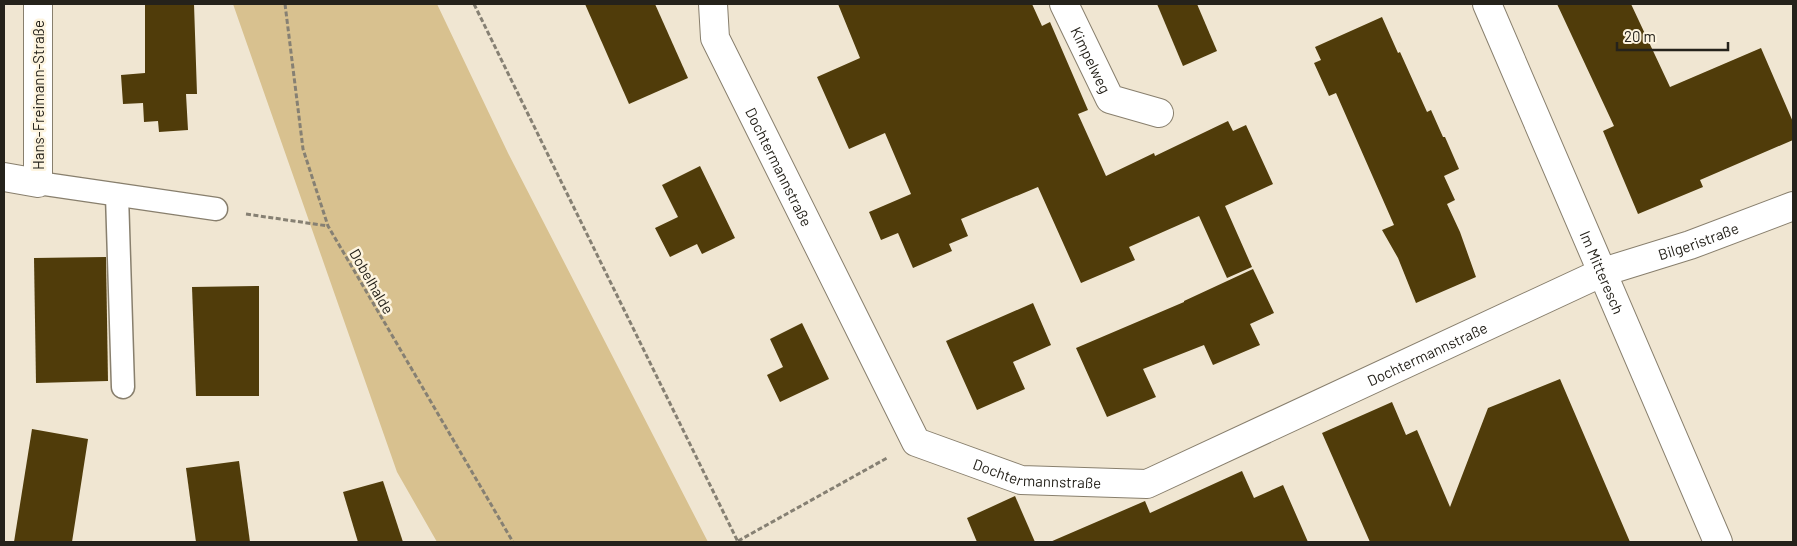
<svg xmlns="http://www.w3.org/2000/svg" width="1797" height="546" viewBox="0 0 1797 546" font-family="Barlow,sans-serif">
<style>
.green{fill:#d8c18f}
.building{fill:#503c0a}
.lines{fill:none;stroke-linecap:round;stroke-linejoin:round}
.service-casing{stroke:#887f6d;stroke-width:25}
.minor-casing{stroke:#887f6d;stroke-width:30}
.path{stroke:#868073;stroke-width:3;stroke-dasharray:5 2.5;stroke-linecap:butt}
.service{stroke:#fff;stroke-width:22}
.minor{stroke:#fff;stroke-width:28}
.labels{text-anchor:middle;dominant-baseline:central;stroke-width:5;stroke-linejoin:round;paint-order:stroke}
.street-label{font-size:15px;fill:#25221b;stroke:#fdf4df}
</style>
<rect width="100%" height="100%" fill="#f0e6d2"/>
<!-- green -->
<path class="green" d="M 233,4 L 437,4 L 508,153 L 708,542 L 437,542 L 397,472 Z"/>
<!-- building -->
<g class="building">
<path d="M 145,4 L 194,4 L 197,94 L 186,94 L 188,130 L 159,132 L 158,121 L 144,122 L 143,103 L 123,104 L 121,75 L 145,73 Z"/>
<path d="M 585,4 L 655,4 L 688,78 L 629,104 Z"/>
<path d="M 838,4 L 1032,4 L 1042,26 L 1050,22 L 1088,110 L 1078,114 L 1106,176 L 1154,153 L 1155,156 L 1228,121 L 1233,131 L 1246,125 L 1273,184 L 1225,206 L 1252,267 L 1227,278 L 1199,216 L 1129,247 L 1135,260 L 1081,283 L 1038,187 L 961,219 L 968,236 L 949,244 L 952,251 L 913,268 L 898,233 L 881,240 L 869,212 L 911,194 L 885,133 L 849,149 L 817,77 L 860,58 Z"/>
<path d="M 1157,4 L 1197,4 L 1217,51 L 1183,66 Z"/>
<path d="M 1557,4 L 1631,4 L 1670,87 L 1761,48 L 1793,122 L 1793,140 L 1700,180 L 1703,187 L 1638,214 L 1603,131 L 1614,126 Z"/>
<path d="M 1382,17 L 1398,53 L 1400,52 L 1427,112 L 1431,110 L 1443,137 L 1445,137 L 1459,169 L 1444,176 L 1455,200 L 1447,204 L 1460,232 L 1476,277 L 1416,303 L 1398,258 L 1382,230 L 1394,225 L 1336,93 L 1329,96 L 1314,63 L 1321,60 L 1315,47 Z"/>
<path d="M 700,166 L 735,238 L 702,254 L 697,244 L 670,257 L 655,228 L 678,217 L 662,185 Z"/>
<path d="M 106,257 L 108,381 L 36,383 L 34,258 Z"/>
<path d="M 1253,269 L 1274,313 L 1250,324 L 1260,345 L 1213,365 L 1204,345 L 1143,369 L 1156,397 L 1107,417 L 1076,348 L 1184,302 L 1184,301 Z"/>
<path d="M 259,286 L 259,396 L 196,396 L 192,287 Z"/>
<path d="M 1033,303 L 1051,345 L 1013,362 L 1025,389 L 977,410 L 946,341 Z"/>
<path d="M 802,323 L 829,379 L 780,402 L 767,375 L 783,367 L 770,339 Z"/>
<path d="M 1560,379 L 1630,542 L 1370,542 L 1322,433 L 1392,402 L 1406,435 L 1417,430 L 1450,507 L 1488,408 Z"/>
<path d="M 32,429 L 88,439 L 72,542 L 14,542 Z"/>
<path d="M 239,461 L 250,542 L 196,542 L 186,468 Z"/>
<path d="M 1242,471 L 1254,498 L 1283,485 L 1308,542 L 1050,542 L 1145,501 L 1150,513 Z"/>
<path d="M 383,481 L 403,542 L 358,542 L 343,492 Z"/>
<path d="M 1015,496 L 1035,542 L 977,542 L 967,518 Z"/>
</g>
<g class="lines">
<defs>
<g id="service">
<path d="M 38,183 L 216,209"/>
<path d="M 117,195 L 123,387"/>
</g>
<g id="minor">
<path id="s1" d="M 713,4 L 715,38 L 916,442 L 1021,480 L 1147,484 L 1603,272 L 1690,245 L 1793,206"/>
<path id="s2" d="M 1064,4 L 1110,99 L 1159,113"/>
<path id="s3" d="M 1487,4 L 1718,542"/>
<path d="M 4,177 L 38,183 L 38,4"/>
</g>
</defs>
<!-- service casing -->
<use href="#service" class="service-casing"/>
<!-- minor casing -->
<use href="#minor" class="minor-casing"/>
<!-- path -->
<g class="path">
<path d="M 285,4 L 303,149 L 328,226 L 513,542"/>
<path d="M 474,4 L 738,542"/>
<path d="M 246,214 L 328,226"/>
<path d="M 738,541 L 887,458"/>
</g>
<!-- service -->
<use href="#service" class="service"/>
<!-- minor -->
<use href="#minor" class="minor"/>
</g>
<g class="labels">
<!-- street labels -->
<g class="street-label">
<text stroke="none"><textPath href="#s2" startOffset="62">Kimpelweg</textPath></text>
<text transform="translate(38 95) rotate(-90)">Hans-Freimann-Straße</text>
<text stroke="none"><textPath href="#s1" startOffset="178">Dochtermannstraße</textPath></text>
<text stroke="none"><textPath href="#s1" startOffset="1326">Bilgeristraße</textPath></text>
<text stroke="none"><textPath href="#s3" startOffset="292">Im Mitteresch</textPath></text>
<text transform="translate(372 281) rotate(60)">Dobelhalde</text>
<text stroke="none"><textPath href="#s1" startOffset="1032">Dochtermannstraße</textPath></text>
<text stroke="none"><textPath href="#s1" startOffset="612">Dochtermannstraße</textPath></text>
</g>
</g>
<!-- border -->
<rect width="1797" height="546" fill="none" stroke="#25221b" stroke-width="10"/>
<!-- scale -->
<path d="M1617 42v8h111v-8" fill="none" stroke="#25221b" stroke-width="2.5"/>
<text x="1624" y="42" font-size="15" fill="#25221b" stroke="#fdf4df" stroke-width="4" paint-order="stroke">20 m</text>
</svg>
